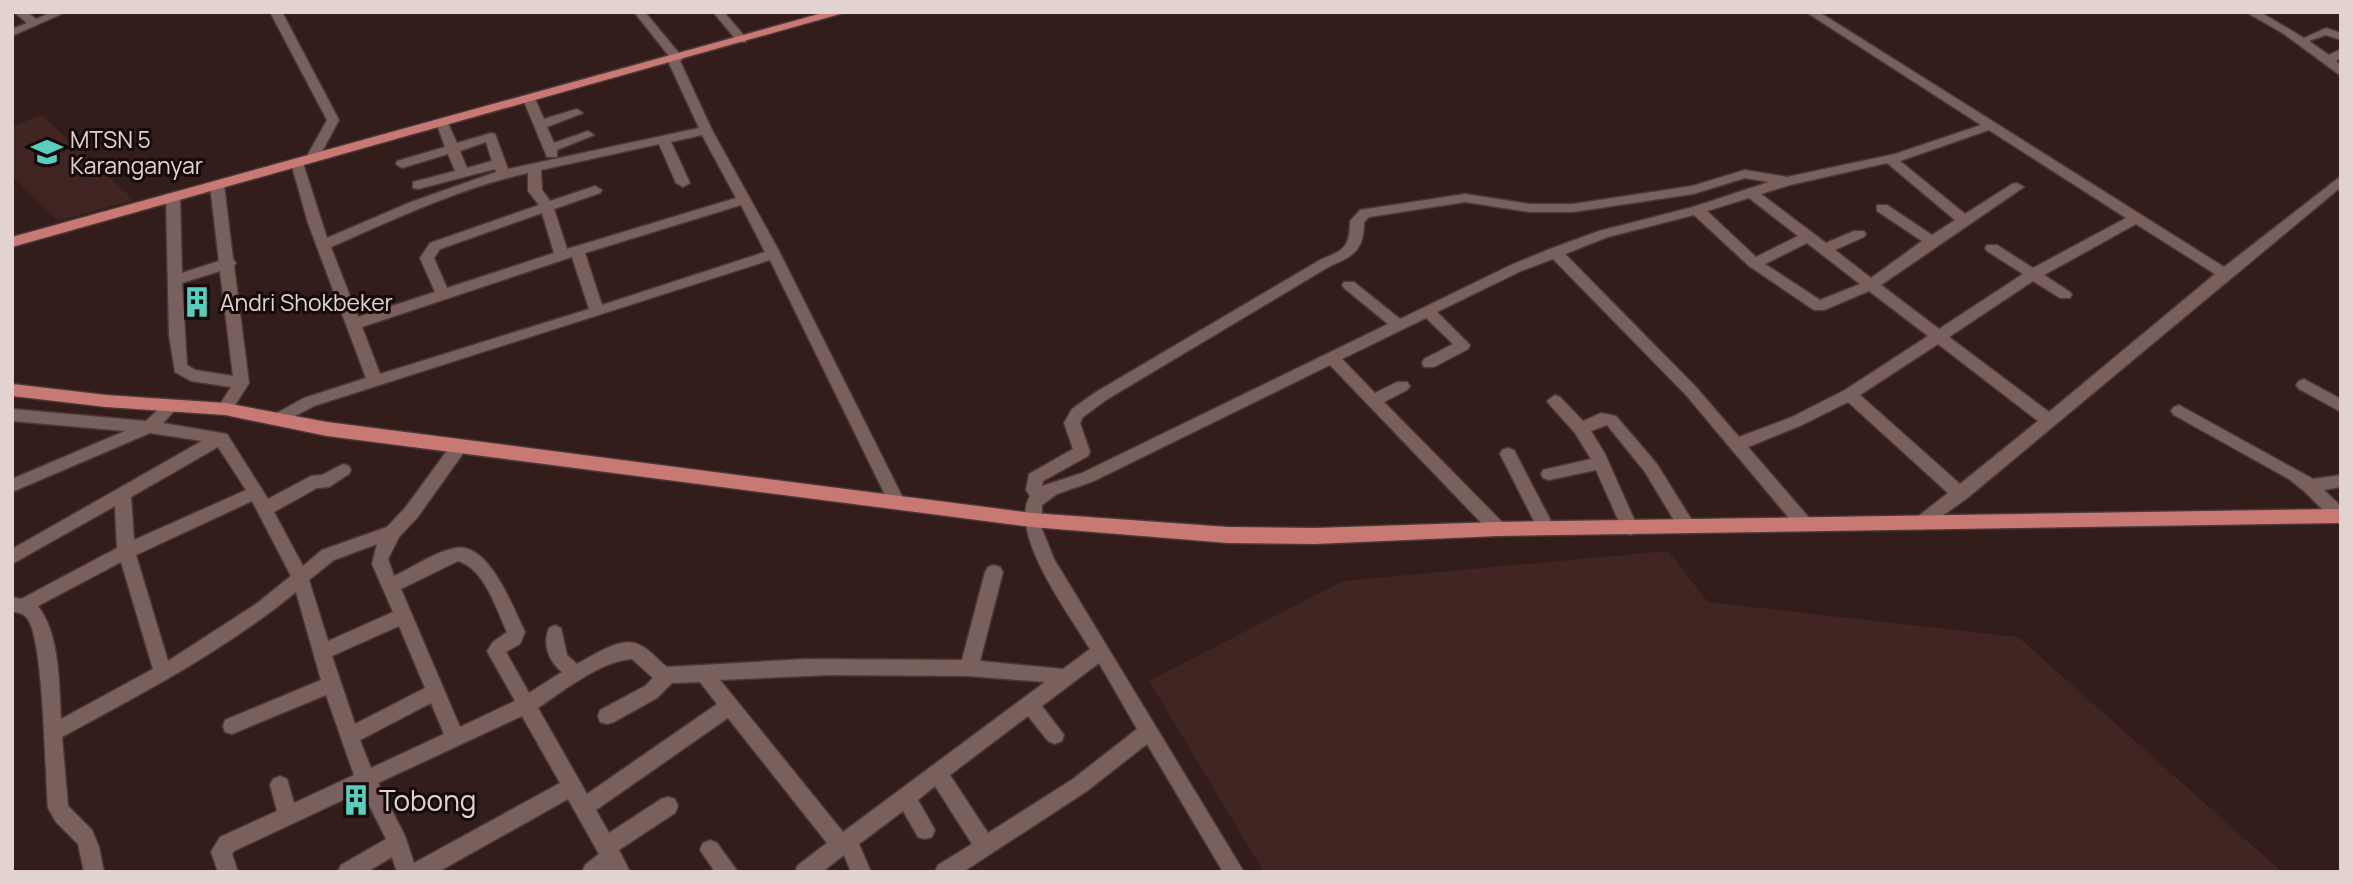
<svg xmlns="http://www.w3.org/2000/svg" width="2353" height="884" viewBox="0 0 2353 884" font-family="Manrope,sans-serif">
<style>
.built{fill:#412523}
.lines{fill:none;stroke-linecap:round;stroke-linejoin:round}
.minor-casing{stroke:#493837;stroke-width:3}
.major-casing{stroke:#493837;stroke-width:3}
.minor{fill:#7a605d;fill-rule:evenodd}
.major{fill:#c87973;fill-rule:evenodd}
.labels{text-anchor:middle;dominant-baseline:central;stroke-width:6;stroke-linejoin:round;paint-order:stroke}
.poi-label{font-size:23px;fill:#e2d3d1;stroke:#140a09;text-anchor:start}
.near-poi-label{font-size:28px;fill:#e2d3d1;stroke:#140a09;text-anchor:start}
</style>
<rect width="100%" height="100%" fill="#331d1b"/>
<!-- built -->
<g class="built">
<path d="M 41,115 L 134,200 L 58,221 L 12,176 L 12,127 Z"/>
<path d="M 1668,551 L 1708,602 L 2018,637 L 2282,872 L 1264,872 L 1149,681 L 1343,581 Z"/>
</g>
<g class="lines">
<defs>
<g id="minor">
<path d="M 14,12 L 27,12 L 36,19 L 51,12 L 66,12 L 12,36 L 12,29 L 27,23 Z"/>
<path d="M 270,12 L 282,12 L 339,120 L 317,161 L 312,162 L 306,158 L 327,120 Z"/>
<path d="M 634,12 L 645,12 L 683,58 L 680,61 L 712,130 L 778,249 L 904,500 L 902,505 L 890,505 L 770,260 L 314,406 L 280,424 L 272,418 L 275,414 L 304,398 L 366,378 L 308,223 L 291,163 L 292,160 L 297,159 L 303,163 L 327,238 L 411,202 L 496,172 L 495,169 L 418,189 L 413,188 L 413,182 L 455,171 L 448,154 L 402,168 L 396,164 L 397,161 L 445,147 L 436,122 L 438,119 L 446,119 L 457,143 L 491,133 L 495,134 L 508,169 L 699,128 L 667,59 L 669,56 ZM 702,135 L 736,198 L 567,249 L 554,209 L 600,193 L 602,190 L 595,186 L 550,201 L 542,190 L 541,170 L 659,144 L 676,183 L 683,187 L 690,183 L 671,142 ZM 486,142 L 492,161 L 467,168 L 460,151 ZM 528,173 L 528,191 L 539,205 L 430,243 L 420,258 L 435,292 L 358,317 L 331,247 C 395,219 460,188 528,173 ZM 741,205 L 765,252 L 602,305 L 585,253 ZM 542,213 L 554,253 L 447,288 L 434,258 L 440,249 ZM 572,257 L 589,309 L 380,374 L 362,327 Z"/>
<path d="M 713,12 L 724,12 L 746,38 L 746,42 L 738,42 Z"/>
<path d="M 1806,12 L 1819,12 L 2224,267 L 2341,176 L 2341,187 L 1966,499 L 1922,530 L 1916,528 L 1914,523 L 1916,518 L 1948,493 L 1848,402 L 1802,425 L 1748,447 L 1811,520 L 1813,525 L 1811,530 L 1799,530 L 1686,395 L 1553,259 L 1521,271 L 1437,312 L 1470,345 L 1468,349 L 1434,367 L 1424,367 L 1422,363 L 1424,359 L 1453,344 L 1426,318 L 1342,359 L 1375,393 L 1397,382 L 1407,382 L 1410,386 L 1407,390 L 1384,402 L 1504,524 L 1506,529 L 1504,534 L 1498,536 L 1492,534 L 1330,365 L 1094,481 L 1057,494 L 1042,505 L 1042,529 L 1054,559 L 1244,872 L 1223,872 L 1147,744 L 1087,791 L 963,872 L 935,872 L 938,865 L 972,844 L 935,786 L 918,800 L 935,830 L 932,837 L 925,839 L 918,837 L 903,811 L 859,844 L 871,872 L 851,872 L 844,855 L 822,872 L 795,872 L 798,865 L 827,843 L 728,718 L 596,810 L 609,833 L 661,799 L 668,797 L 675,799 L 678,806 L 675,813 L 619,850 L 630,872 L 582,872 L 585,865 L 599,854 L 568,799 L 438,872 L 397,872 L 392,857 L 367,872 L 338,872 L 341,865 L 386,839 L 362,791 L 234,851 L 232,854 L 238,872 L 218,872 L 211,852 L 220,837 L 277,811 L 270,785 L 273,779 L 280,776 L 287,779 L 294,803 L 354,775 L 326,695 L 232,734 L 225,732 L 223,726 L 225,720 L 321,680 L 296,592 C 224,651 143,693 62,737 L 68,806 L 92,830 L 99,847 L 104,872 L 84,872 L 78,844 L 56,822 L 48,808 C 45,774 44,639 27,618 C 23,613 18,613 12,611 L 12,597 L 21,599 L 117,548 L 115,506 L 12,564 L 12,549 L 202,441 L 150,433 L 12,492 L 12,479 L 125,431 L 12,421 L 12,409 L 146,421 L 168,400 L 178,400 L 181,404 L 163,423 L 227,434 L 268,499 L 311,476 L 322,475 L 343,464 L 349,466 L 351,470 L 349,474 L 329,487 L 317,488 L 274,512 L 303,566 L 322,550 L 387,527 L 405,508 L 455,440 L 467,440 L 469,444 L 467,448 L 417,518 L 399,537 L 388,559 L 394,576 C 413,567 435,552 455,548 C 489,541 513,608 525,632 L 520,644 L 506,652 L 529,693 L 562,672 C 549,662 542,644 549,628 L 555,625 L 561,628 L 567,655 L 577,664 C 593,656 621,635 640,645 C 650,650 658,660 667,667 L 806,659 L 962,660 L 985,572 L 988,567 L 994,565 L 1000,567 L 1003,572 L 980,661 L 1063,669 L 1090,649 C 1070,615 1008,534 1030,496 L 1026,490 L 1029,474 L 1073,449 L 1064,423 L 1072,409 L 1096,392 L 1320,260 C 1344,250 1350,248 1350,221 L 1360,210 L 1465,194 L 1530,204 L 1573,204 L 1692,186 L 1745,170 L 1787,177 L 1895,154 L 1981,125 ZM 1989,130 L 2126,218 L 2033,268 L 1997,245 L 1987,245 L 1985,248 L 1987,251 L 2023,274 L 1939,329 L 1881,285 L 2024,187 L 2017,183 L 2012,184 L 1965,214 L 1900,161 ZM 1887,163 L 1955,220 L 1932,235 L 1887,205 L 1877,205 L 1877,211 L 1922,241 L 1871,278 L 1835,250 L 1864,237 L 1866,234 L 1864,231 L 1854,231 L 1826,243 L 1761,194 L 1790,185 ZM 1745,178 L 1769,182 L 1693,207 L 1599,231 L 1550,249 L 1511,265 L 1400,319 L 1354,282 L 1344,282 L 1342,285 L 1344,288 L 1388,324 L 1082,473 L 1042,486 L 1043,481 L 1088,456 L 1090,452 L 1080,423 L 1083,417 L 1106,400 L 1330,266 C 1354,256 1364,250 1364,222 L 1369,217 L 1465,202 L 1530,212 L 1573,212 L 1693,194 ZM 1749,198 L 1798,236 L 1756,257 L 1707,211 ZM 1694,215 L 1749,266 L 1814,310 L 1824,310 L 1869,291 L 1928,336 L 1845,390 L 1792,417 L 1739,437 L 1696,387 L 1565,254 L 1608,237 ZM 2136,224 L 2215,274 L 2049,412 L 1949,337 L 2033,281 L 2060,298 L 2070,298 L 2072,295 L 2070,292 L 2044,275 ZM 1807,243 L 1860,284 L 1820,300 L 1765,264 ZM 1938,344 L 2038,421 L 1960,484 L 1860,395 ZM 218,447 L 246,490 L 134,540 L 131,497 ZM 252,501 L 291,576 L 256,604 L 168,661 L 136,555 ZM 377,544 L 372,564 L 393,612 L 328,641 L 309,580 L 334,560 ZM 458,561 C 485,569 496,609 507,632 L 493,642 L 487,651 L 515,701 L 460,727 L 401,589 ZM 121,562 L 153,669 L 61,719 C 59,684 60,635 38,606 ZM 399,626 L 425,688 L 355,724 L 332,656 ZM 632,659 L 653,678 L 645,686 L 600,710 L 598,716 L 600,722 L 607,724 L 614,722 L 657,698 L 672,683 L 700,682 L 717,704 L 587,794 L 538,708 C 563,691 601,661 632,659 ZM 1099,663 L 1137,729 L 1073,779 L 988,833 L 950,775 L 1028,716 L 1048,741 L 1055,744 L 1062,741 L 1064,735 L 1042,706 ZM 831,675 L 968,676 L 1045,682 L 843,832 L 720,680 ZM 431,703 L 444,734 L 371,768 L 360,740 ZM 522,716 L 560,783 L 414,863 L 405,836 L 378,783 Z"/>
<path d="M 2246,12 L 2260,12 L 2304,38 L 2326,28 L 2341,33 L 2341,40 L 2326,35 L 2309,41 L 2329,55 L 2341,49 L 2341,58 L 2336,61 L 2341,65 L 2341,76 L 2284,34 Z"/>
<path d="M 529,95 L 535,99 L 544,119 L 577,109 L 583,113 L 547,127 L 554,143 L 588,131 L 594,135 L 557,150 L 557,157 L 547,157 L 523,99 Z"/>
<path d="M 217,181 L 224,185 L 233,259 L 236,263 L 234,266 L 249,383 L 230,413 L 225,415 L 217,409 L 231,387 L 191,381 L 175,372 L 169,335 L 166,197 L 173,193 L 180,197 L 182,273 L 219,261 L 210,185 ZM 220,271 L 233,376 L 195,370 L 187,365 L 182,283 Z"/>
<path d="M 2304,379 L 2341,399 L 2341,412 L 2299,389 L 2296,385 L 2299,381 Z"/>
<path d="M 1555,395 L 1560,397 L 1583,421 L 1601,413 L 1616,416 L 1657,464 L 1693,522 L 1695,527 L 1693,532 L 1681,532 L 1645,472 L 1607,425 L 1591,431 L 1605,454 L 1638,528 L 1636,533 L 1630,535 L 1624,533 L 1596,470 L 1549,480 L 1543,478 L 1541,474 L 1543,470 L 1591,459 L 1575,433 L 1550,405 L 1547,401 Z"/>
<path d="M 2179,405 L 2313,479 L 2341,475 L 2341,487 L 2324,490 L 2341,506 L 2341,522 L 2334,521 L 2304,491 L 2289,479 L 2174,415 L 2171,411 L 2174,407 Z"/>
<path d="M 1508,448 L 1514,450 L 1552,523 L 1554,528 L 1552,533 L 1546,535 L 1540,533 L 1500,454 L 1502,450 Z"/>
<path d="M 710,840 L 717,843 L 738,872 L 715,872 L 700,850 L 703,843 Z"/>
</g>
<g id="major">
<path d="M 826,12 L 847,12 L 12,247 L 12,237 Z"/>
<path d="M 12,384 L 106,395 L 225,403 L 327,422 L 1032,513 L 1228,527 L 1315,528 L 1498,522 L 2341,509 L 2341,523 L 1498,536 L 1315,544 L 1228,543 L 1032,527 L 327,436 L 225,415 L 106,407 L 12,396 Z"/>
</g>
</defs>
<!-- minor casing -->
<use href="#minor" class="minor-casing"/>
<!-- major casing -->
<use href="#major" class="major-casing"/>
<!-- minor -->
<use href="#minor" class="minor"/>
<!-- major -->
<use href="#major" class="major"/>
</g>
<!-- icons -->
<defs>
<symbol id="school-bare" viewBox="-9 -9 18 18"><path d="M0-5L7-2L0 1L-7-2ZM-4 1L0 2.5L4 1V4Q0 6-4 4Z" fill="#5acebe" stroke="#140a09" stroke-width="2.5" paint-order="stroke"/></symbol>
<symbol id="building-bare" viewBox="-9 -9 18 18"><path d="M-4-6H4V6H1V3H-1V6H-4ZM-2.5-4.3h1.7v1.8h-1.7ZM.8-4.3h1.7v1.8H.8ZM-2.5-1h1.7V.8h-1.7ZM.8-1h1.7V.8H.8Z" fill="#5acebe" stroke="#140a09" stroke-width="2.5" paint-order="stroke"/></symbol>
</defs>
<g fill-rule="evenodd">
<use href="#school-bare" x="25" y="130" width="44" height="44"/>
<use href="#building-bare" x="175" y="280" width="44" height="44"/>
<use href="#building-bare" x="334" y="778" width="44" height="44"/>
</g>
<g class="labels">
<!-- poi labels -->
<g class="poi-label">
<text x="70" y="139">MTSN 5<tspan x="70" dy="26">Karanganyar</tspan></text>
<text x="220" y="302">Andri Shokbeker</text>
</g>
<!-- near-poi labels -->
<g class="near-poi-label">
<text x="379" y="800">Tobong</text>
</g>
</g>
<!-- border -->
<rect width="2353" height="884" fill="none" stroke="#e2d3d1" stroke-width="28"/>
</svg>
